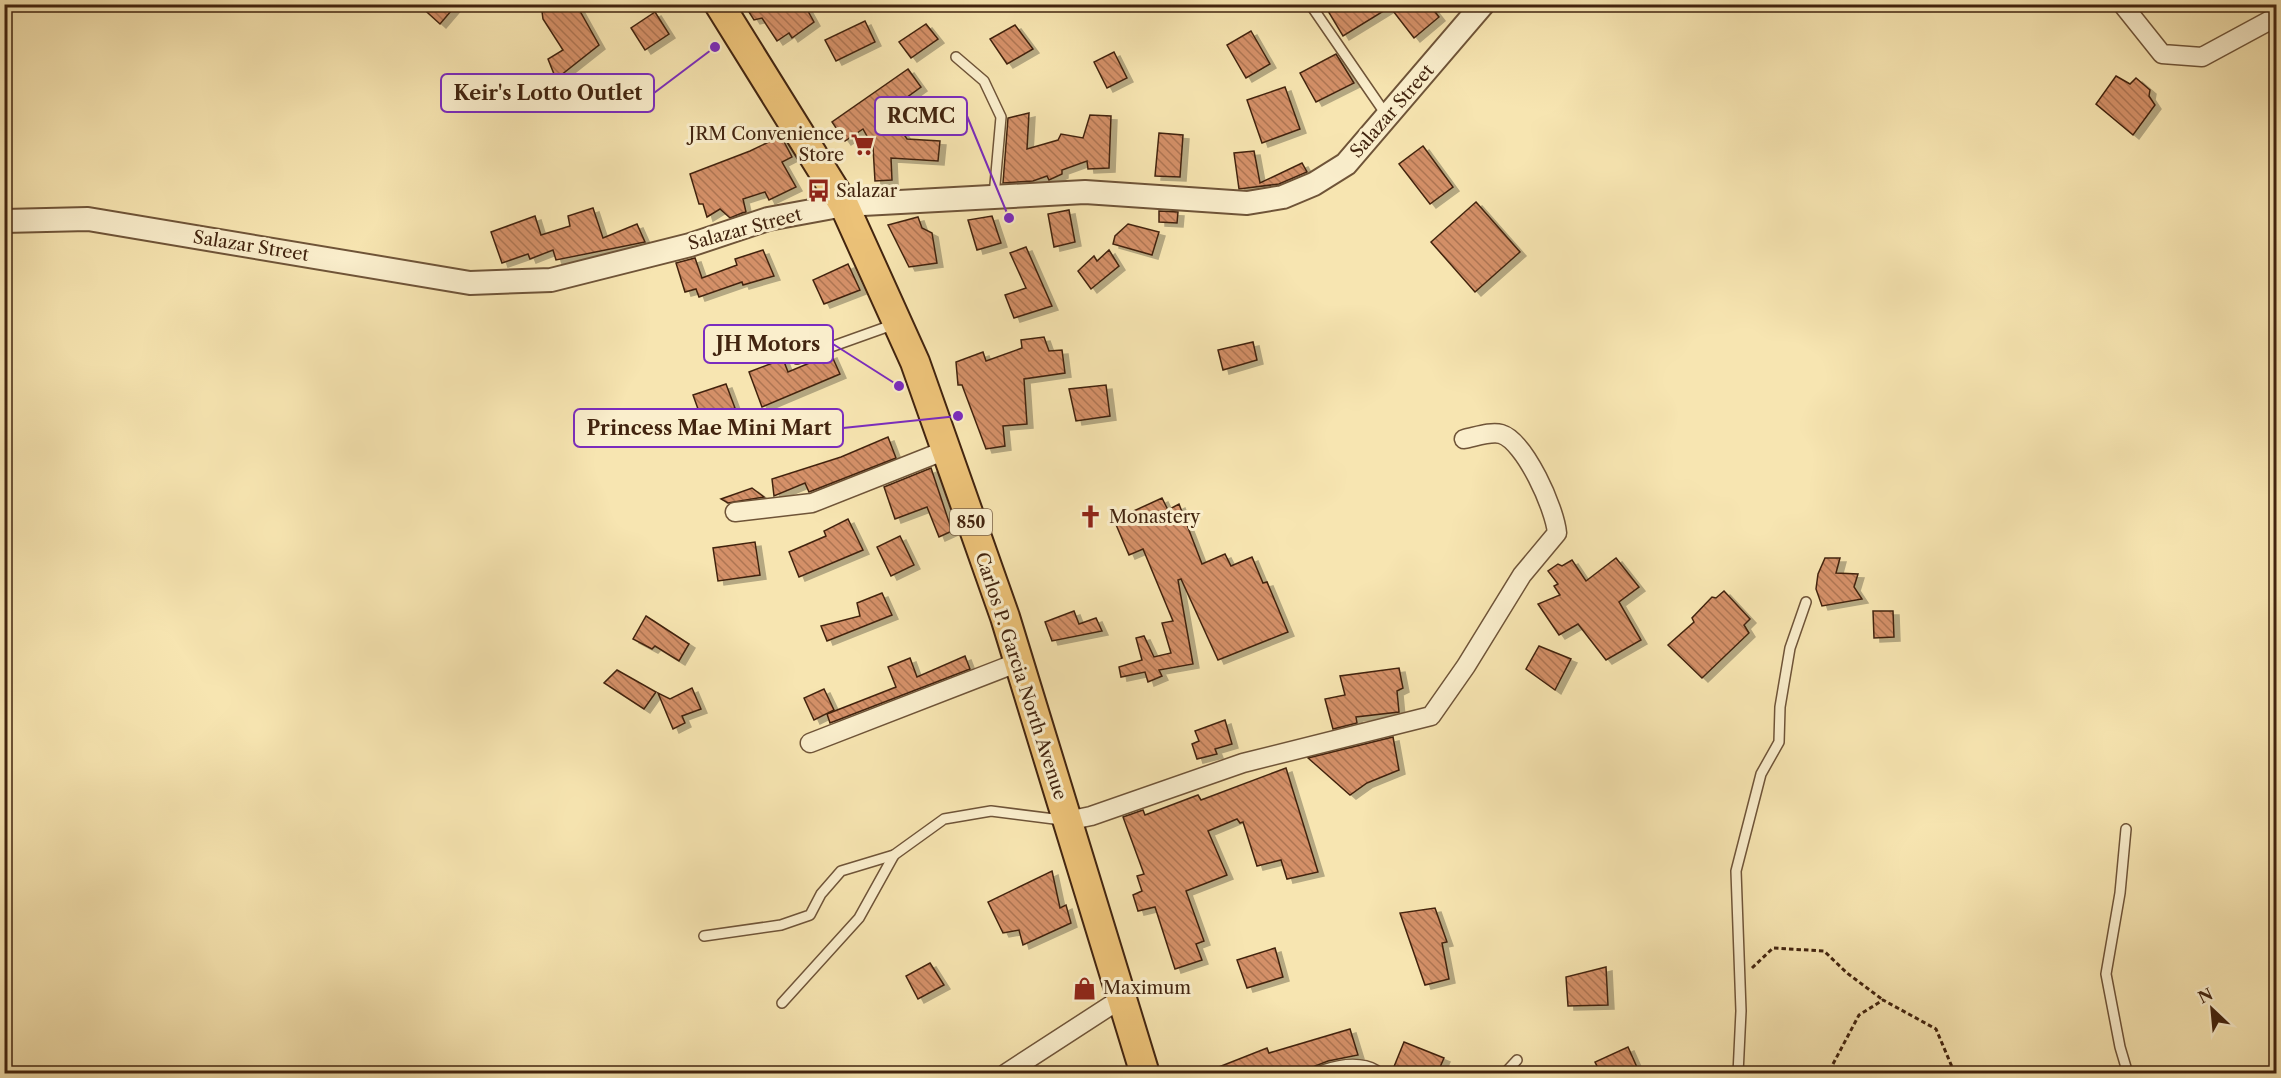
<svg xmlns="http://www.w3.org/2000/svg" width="2281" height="1078" viewBox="0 0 2281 1078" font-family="'Libre Caslon Text',serif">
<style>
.building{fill:url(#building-back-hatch);stroke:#42240f;stroke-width:1.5;filter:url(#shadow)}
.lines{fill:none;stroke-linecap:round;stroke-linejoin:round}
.service-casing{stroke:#6f5438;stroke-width:12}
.minor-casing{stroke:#6f5438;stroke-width:21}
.tertiary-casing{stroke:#6f5438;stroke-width:26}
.primary-casing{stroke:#42240f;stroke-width:32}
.path{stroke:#42240f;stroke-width:3;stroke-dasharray:4.5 3;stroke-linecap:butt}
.service{stroke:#faeecc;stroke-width:9}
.minor{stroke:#faeecc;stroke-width:18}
.tertiary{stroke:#faeecc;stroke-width:22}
.primary{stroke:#ecc278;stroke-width:28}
.labels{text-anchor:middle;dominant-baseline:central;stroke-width:6;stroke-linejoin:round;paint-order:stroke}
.shield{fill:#faeecc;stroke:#796148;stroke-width:1.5}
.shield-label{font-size:16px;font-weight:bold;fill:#42240f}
.street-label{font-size:18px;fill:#42240f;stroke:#faeecc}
.poi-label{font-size:18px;fill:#42240f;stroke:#faeecc;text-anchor:start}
.leader{fill:none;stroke:#7b2cbf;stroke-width:2}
.callout-dot{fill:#7b2cbf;stroke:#faeecc;stroke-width:2}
.callout{fill:#faeecc;stroke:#7b2cbf;stroke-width:2}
.callout-label{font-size:20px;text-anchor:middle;font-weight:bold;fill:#42240f}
</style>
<defs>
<pattern id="building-back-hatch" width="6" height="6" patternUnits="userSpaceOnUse" patternTransform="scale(1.5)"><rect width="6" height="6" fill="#d49067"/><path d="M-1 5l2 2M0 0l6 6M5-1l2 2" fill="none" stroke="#ae7553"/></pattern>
<filter id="shadow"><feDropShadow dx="6" dy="4" stdDeviation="0" flood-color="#0004"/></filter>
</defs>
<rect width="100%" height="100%" fill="#f7e5b1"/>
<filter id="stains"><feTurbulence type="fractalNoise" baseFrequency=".00333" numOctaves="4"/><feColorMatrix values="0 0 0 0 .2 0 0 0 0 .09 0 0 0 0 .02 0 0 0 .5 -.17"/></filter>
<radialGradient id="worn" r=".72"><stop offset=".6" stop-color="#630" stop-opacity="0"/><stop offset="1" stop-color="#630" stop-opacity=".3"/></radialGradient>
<!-- building -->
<g class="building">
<path d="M 418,4 L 457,4 L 440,24 Z"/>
<path d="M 541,4 L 576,4 L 599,45 L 556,79 L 548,59 L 563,50 L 543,19 Z"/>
<path d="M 753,4 L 804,4 L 814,22 L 792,38 L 789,33 L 777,41 L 762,18 L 754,20 L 747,9 Z"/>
<path d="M 1338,4 L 1429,4 L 1439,17 L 1414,38 L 1390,7 L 1343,36 L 1328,11 Z"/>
<path d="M 655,12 L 669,34 L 645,50 L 631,28 Z"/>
<path d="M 865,21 L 875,42 L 836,61 L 825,40 Z"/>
<path d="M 926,24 L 938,39 L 911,58 L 899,42 Z"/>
<path d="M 1015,25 L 1033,49 L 1007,64 L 990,39 Z"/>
<path d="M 1251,31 L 1270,64 L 1246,78 L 1227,45 Z"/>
<path d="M 1114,52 L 1127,78 L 1107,88 L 1094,62 Z"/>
<path d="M 1336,54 L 1354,83 L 1316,102 L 1300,73 Z"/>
<path d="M 908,69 L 921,87 L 888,111 L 907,139 L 940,141 L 938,161 L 891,158 L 892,180 L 875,181 L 873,147 L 863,129 L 845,141 L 832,122 Z"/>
<path d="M 2116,76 L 2130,84 L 2136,78 L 2150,90 L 2149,96 L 2155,105 L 2133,135 L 2096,104 Z"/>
<path d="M 1285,87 L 1300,129 L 1262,143 L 1247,100 Z"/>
<path d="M 1029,113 L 1027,149 L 1058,140 L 1061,134 L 1083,138 L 1090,115 L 1111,116 L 1109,168 L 1088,169 L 1087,161 L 1062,170 L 1062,174 L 1049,180 L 1047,176 L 1033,181 L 1003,183 L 1008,118 Z"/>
<path d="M 1159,133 L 1183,135 L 1180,177 L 1155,176 Z"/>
<path d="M 781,136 L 792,157 L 782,162 L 796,187 L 769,200 L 765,192 L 743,199 L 746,212 L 742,213 L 730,218 L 720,209 L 707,217 L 703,204 L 699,204 L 690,174 L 750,151 Z"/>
<path d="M 1423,146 L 1453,187 L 1430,204 L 1399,164 Z"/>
<path d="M 1254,151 L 1260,183 L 1302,163 L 1307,172 L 1279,184 L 1239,189 L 1234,153 Z"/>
<path d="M 1476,202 L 1520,252 L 1475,292 L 1431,242 Z"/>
<path d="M 593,208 L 603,238 L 637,224 L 645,242 L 556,260 L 553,250 L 530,259 L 528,254 L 502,263 L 491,232 L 535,216 L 541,235 L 570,226 L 568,216 Z"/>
<path d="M 1069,210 L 1075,242 L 1054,247 L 1048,214 Z"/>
<path d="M 1159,211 L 1178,212 L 1177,223 L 1159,222 Z"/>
<path d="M 992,216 L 1001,243 L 977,250 L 968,220 Z"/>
<path d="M 918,217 L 922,228 L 932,233 L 937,263 L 909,267 L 888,225 Z"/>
<path d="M 1128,224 L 1159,232 L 1152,255 L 1113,244 L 1115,236 Z"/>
<path d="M 1026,247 L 1052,306 L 1014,318 L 1005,295 L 1026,288 L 1010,253 Z"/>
<path d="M 763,250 L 774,276 L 743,285 L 742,282 L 699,297 L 696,289 L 685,292 L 676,263 L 695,258 L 702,278 L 737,265 L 735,259 Z"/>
<path d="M 1109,250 L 1119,266 L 1091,289 L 1078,271 L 1094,256 L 1097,261 Z"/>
<path d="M 848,264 L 860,290 L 824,304 L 813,280 Z"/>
<path d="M 1044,337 L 1049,351 L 1062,350 L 1065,373 L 1024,379 L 1027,424 L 1003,426 L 1005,446 L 986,449 L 962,385 L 958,385 L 956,362 L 983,352 L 986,361 L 1022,348 L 1021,340 Z"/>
<path d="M 1253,342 L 1257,360 L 1223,370 L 1218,350 Z"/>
<path d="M 831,354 L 840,374 L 762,407 L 749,372 L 783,359 L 788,372 Z"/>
<path d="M 726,384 L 735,408 L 702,420 L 693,395 Z"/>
<path d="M 1106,385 L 1110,416 L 1076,421 L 1069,389 Z"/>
<path d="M 888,437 L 896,458 L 809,492 L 805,483 L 774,496 L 772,479 L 841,457 Z"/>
<path d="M 931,468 L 952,531 L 939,537 L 927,507 L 895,519 L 884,487 Z"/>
<path d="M 752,488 L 764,497 L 728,503 L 721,499 Z"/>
<path d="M 1162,498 L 1168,510 L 1179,504 L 1202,564 L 1225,554 L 1231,566 L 1252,557 L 1263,583 L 1267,582 L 1288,632 L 1218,660 L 1181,579 L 1178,580 L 1193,664 L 1159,670 L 1162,676 L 1148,682 L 1145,672 L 1121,677 L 1119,667 L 1142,660 L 1136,638 L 1144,636 L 1154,657 L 1171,653 L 1162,623 L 1173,621 L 1143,549 L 1129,555 L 1114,520 Z"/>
<path d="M 848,519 L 863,550 L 799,577 L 789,552 L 826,536 L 824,531 Z"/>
<path d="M 900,536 L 914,565 L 891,576 L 877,547 Z"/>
<path d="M 755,542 L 760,575 L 718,581 L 713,548 Z"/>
<path d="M 1616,558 L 1639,587 L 1619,602 L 1641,640 L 1606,660 L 1578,624 L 1559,635 L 1538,604 L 1560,595 L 1554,586 L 1558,584 L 1548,571 L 1558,564 L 1562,566 L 1572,560 L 1586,581 Z"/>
<path d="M 1825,558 L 1840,558 L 1836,573 L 1858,574 L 1854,587 L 1862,599 L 1822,606 L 1816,589 L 1818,574 Z"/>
<path d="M 1724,591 L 1750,619 L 1744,625 L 1749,633 L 1702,678 L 1668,645 L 1694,622 L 1692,618 L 1712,597 L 1716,598 Z"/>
<path d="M 882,593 L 892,615 L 827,641 L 821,626 L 860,616 L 857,603 Z"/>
<path d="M 1074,611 L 1079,624 L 1096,618 L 1102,631 L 1052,641 L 1045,622 Z"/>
<path d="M 1873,611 L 1893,611 L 1894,637 L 1874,638 Z"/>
<path d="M 646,616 L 689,644 L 679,661 L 655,646 L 652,649 L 633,639 Z"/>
<path d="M 1539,646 L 1571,659 L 1555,690 L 1526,669 Z"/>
<path d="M 965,656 L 970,669 L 830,723 L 827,714 L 896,687 L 888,667 L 910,658 L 917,677 Z"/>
<path d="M 1399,668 L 1403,688 L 1397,691 L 1399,712 L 1356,717 L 1357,723 L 1333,729 L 1325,699 L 1345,695 L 1340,676 Z"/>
<path d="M 617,670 L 656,692 L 644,709 L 604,683 Z"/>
<path d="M 692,688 L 701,709 L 682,716 L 685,723 L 673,729 L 658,693 L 670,699 Z"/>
<path d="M 824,689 L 834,710 L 814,720 L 804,698 Z"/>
<path d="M 1225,720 L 1232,744 L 1215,749 L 1217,754 L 1197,759 L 1192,744 L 1199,741 L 1195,731 Z"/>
<path d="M 1393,737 L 1399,770 L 1367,783 L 1350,795 L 1308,758 Z"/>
<path d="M 1286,768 L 1318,872 L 1287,879 L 1281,860 L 1257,866 L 1243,822 L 1240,823 L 1237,819 L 1208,831 L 1227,875 L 1186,891 L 1204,941 L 1196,944 L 1202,960 L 1175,969 L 1155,907 L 1138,911 L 1133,895 L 1142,891 L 1137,876 L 1144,874 L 1123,817 L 1143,810 L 1145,815 L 1198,795 L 1201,800 Z"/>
<path d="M 1052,871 L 1060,908 L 1066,905 L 1071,923 L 1023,945 L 1019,930 L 1003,933 L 988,902 Z"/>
<path d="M 1435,908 L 1447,942 L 1442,943 L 1449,979 L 1425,985 L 1400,913 Z"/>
<path d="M 1275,948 L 1283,977 L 1247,988 L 1237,960 Z"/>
<path d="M 930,963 L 944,985 L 918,999 L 906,976 Z"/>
<path d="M 1606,967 L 1608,1005 L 1568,1006 L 1566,977 Z"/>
<path d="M 1350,1029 L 1358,1055 L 1328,1061 L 1295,1074 L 1201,1074 L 1267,1048 L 1269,1053 Z"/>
<path d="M 1404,1042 L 1444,1058 L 1437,1074 L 1391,1074 Z"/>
<path d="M 1628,1047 L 1640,1074 L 1601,1074 L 1595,1062 Z"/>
</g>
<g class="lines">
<defs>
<g id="service">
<path d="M 1310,4 L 1387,116"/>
<path d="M 956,57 L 984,81 L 1001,117 L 994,196"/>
<path d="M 797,359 L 895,324"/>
<path d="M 2126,829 L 2120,893 L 2106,974 L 2120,1047 L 2128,1074"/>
<path d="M 704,936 L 781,925 L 810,915 L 821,894 L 841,871 L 894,855 L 944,819 L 991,811 L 1062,820"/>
<path d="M 782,1003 L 859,918 L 894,855"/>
<path d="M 1504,1074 L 1517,1060"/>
<path d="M 1738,1074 L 1741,1011 L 1736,871 L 1761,774 L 1779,742 L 1780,707 L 1790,648 L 1806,602"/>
</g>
<g id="minor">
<path d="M 2122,4 L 2162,54 L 2202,57 L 2276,17 L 2276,4"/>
<path d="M 735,512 L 812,503 L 946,450"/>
<path d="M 810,743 L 1019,662"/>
<path d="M 1067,821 L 1091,816 L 1243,763 L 1431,716 L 1466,666 L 1522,575 L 1557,533 C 1555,509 1525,441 1501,434 C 1491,431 1475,437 1464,439"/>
<path d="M 1005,1074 L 1122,998"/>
<path d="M 1325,1074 C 1340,1069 1360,1066 1374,1074"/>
</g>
<path id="tertiary" d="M 4,221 L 88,219 L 470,283 L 551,280 L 690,245 L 768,219 L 844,205 L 1085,192 L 1247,203 L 1283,197 L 1314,184 L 1346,164 L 1483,4"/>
<path id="primary" d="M 719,4 L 844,205 L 915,362 L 1005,617 L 1145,1074"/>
</defs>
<!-- service casing -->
<use href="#service" class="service-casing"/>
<!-- minor casing -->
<use href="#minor" class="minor-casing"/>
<!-- tertiary casing -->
<use href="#tertiary" class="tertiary-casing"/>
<!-- primary casing -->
<use href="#primary" class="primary-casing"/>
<!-- path -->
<g class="path">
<path d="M 1752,968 L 1773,948 L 1824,951 L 1847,973 L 1883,1000"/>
<path d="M 1833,1064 L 1859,1015 L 1883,1000 L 1936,1029 L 1955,1074"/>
</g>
<!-- service -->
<use href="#service" class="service"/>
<!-- minor -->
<use href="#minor" class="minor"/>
<!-- tertiary -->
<use href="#tertiary" class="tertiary"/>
<!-- primary -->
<use href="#primary" class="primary"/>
</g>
<!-- icons -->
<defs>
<symbol id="supermarket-bare" viewBox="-9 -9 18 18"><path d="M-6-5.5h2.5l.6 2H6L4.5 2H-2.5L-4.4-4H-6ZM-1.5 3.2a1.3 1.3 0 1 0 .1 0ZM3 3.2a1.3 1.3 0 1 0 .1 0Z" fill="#8f2418" stroke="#faeecc" stroke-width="2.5" paint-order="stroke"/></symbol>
<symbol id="bus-bare" viewBox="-9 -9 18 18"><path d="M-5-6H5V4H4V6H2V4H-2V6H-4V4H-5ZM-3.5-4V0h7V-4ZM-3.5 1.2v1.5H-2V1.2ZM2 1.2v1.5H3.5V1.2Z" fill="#8f2418" stroke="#faeecc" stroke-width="2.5" paint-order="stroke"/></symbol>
<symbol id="church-bare" viewBox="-9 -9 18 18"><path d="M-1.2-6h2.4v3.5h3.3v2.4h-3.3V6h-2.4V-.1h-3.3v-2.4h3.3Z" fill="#8f2418" stroke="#faeecc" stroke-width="2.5" paint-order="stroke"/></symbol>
<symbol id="shop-bare" viewBox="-9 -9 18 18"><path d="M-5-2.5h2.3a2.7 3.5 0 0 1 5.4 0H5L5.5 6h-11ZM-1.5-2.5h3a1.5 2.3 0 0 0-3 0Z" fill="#8f2418" stroke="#faeecc" stroke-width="2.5" paint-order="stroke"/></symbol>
</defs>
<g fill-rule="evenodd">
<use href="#supermarket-bare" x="846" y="128" width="33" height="33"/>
<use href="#bus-bare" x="802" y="174" width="33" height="33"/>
<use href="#church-bare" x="1074" y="500" width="33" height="33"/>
<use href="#shop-bare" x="1068" y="972" width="33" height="33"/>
</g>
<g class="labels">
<!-- shield labels -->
<rect class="shield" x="950" y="509" width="42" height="26" rx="4.5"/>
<g class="shield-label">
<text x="971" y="522">850</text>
</g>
<!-- street labels -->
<g class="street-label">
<text transform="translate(1392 111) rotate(-49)">Salazar Street</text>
<text transform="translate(745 229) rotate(-15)">Salazar Street</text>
<text transform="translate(251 246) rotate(9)">Salazar Street</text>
<text transform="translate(1021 676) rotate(72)">Carlos P. Garcia North Avenue</text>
</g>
<!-- poi labels -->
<g class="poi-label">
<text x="844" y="134" text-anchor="end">JRM Convenience<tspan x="844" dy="21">Store</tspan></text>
<text x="836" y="191">Salazar</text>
<text x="1109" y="517">Monastery</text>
<text x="1103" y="988">Maximum</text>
</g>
</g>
<!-- callouts -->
<path class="leader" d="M715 47L654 93M1009 218L967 116M899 386L833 344M958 416L843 428"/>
<g class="callout-dot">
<circle cx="715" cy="47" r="6"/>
<circle cx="1009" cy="218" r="6"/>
<circle cx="899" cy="386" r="6"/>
<circle cx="958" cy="416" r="6"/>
</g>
<g class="callout">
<rect x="441" y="74" width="213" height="38" rx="6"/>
<rect x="875" y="97" width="92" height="38" rx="6"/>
<rect x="704" y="325" width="129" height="38" rx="6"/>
<rect x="574" y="409" width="269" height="38" rx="6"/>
</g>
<g class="callout-label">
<text x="548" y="100">Keir's Lotto Outlet</text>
<text x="921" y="123">RCMC</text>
<text x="768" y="351">JH Motors</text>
<text x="709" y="435">Princess Mae Mini Mart</text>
</g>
<!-- margin -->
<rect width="2281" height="1078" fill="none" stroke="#f7e5b1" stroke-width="24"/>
<rect x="6" y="6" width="2269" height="1066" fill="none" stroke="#42240f" stroke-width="3"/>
<rect x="12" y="12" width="2257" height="1054" fill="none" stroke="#42240f" stroke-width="1.5"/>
<!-- north arrow -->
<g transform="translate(2212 1009) rotate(334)" stroke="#faeecc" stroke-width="4.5" paint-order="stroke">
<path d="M0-4.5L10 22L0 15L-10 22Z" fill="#42240f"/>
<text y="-9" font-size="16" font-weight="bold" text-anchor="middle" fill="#42240f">N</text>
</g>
<rect width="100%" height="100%" filter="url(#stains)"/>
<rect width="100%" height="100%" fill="url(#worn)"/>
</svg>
